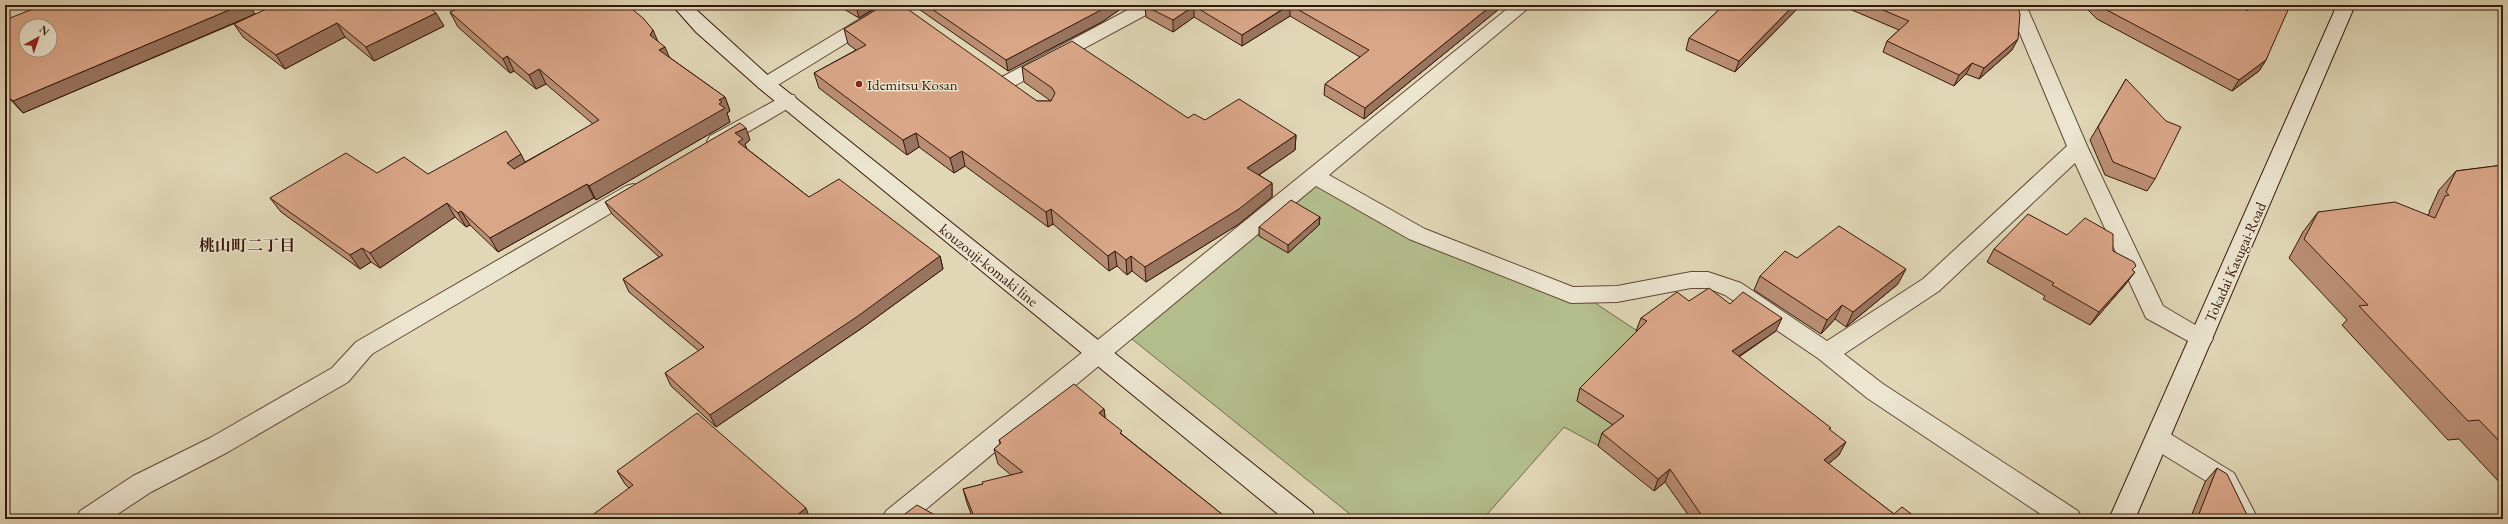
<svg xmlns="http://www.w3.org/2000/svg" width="2508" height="524" viewBox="0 0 2508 524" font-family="'EB Garamond','Noto Serif JP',serif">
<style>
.green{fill:#b4be8d;stroke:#746b4c}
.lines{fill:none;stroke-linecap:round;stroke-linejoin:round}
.street-casing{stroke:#604835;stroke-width:2}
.secondary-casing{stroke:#35180a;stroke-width:2}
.street{fill:#ece5d0;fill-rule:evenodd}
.secondary{fill:#ece5d0;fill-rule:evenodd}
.wall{fill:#bb8f75;stroke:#35180a}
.shaded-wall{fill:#99745f;stroke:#35180a}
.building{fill:#daa688;stroke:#35180a;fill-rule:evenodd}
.poi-dot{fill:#8f2418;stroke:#ece5d0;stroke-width:1.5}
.labels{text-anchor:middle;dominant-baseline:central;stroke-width:3;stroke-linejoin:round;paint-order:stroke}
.poi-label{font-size:15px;fill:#35180a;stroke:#ece5d0;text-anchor:start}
.street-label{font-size:15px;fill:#35180a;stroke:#ece5d0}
.neighbourhood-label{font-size:16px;font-weight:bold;fill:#35180a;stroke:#ece5d0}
</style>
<rect width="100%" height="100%" fill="#e1d7b7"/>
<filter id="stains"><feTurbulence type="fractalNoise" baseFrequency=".005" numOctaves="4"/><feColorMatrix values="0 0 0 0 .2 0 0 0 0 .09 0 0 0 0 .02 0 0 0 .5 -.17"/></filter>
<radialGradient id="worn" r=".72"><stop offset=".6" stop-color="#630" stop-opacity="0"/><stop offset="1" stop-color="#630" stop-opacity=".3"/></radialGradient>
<!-- green -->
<path class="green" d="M 1313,175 L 1417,234 L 1583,295 L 1651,340 L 1577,401 L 1618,428 L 1599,446 L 1564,427 L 1483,519 L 1356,519 L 1122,331 Z"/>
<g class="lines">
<defs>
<g id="street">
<path d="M 883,5 L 905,5 L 902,9 L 773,88 L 766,90 L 759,88 L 756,84 L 759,80 Z"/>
<path d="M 1137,5 L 1160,5 L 1157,9 L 1014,86 L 1007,88 L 1000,86 L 997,82 L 1000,78 Z"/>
<path d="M 1512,5 L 1532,5 L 1329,175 L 1425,229 L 1573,287 L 1617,286 L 1691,272 L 1708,272 L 1741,283 L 1827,341 L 1923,279 L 2067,146 L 2008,5 L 2026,5 L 2088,148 L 2163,306 L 2209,333 L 2213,339 L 2209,345 L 2201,348 L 2146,318 L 2075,163 L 1939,291 L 1844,354 L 1883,384 L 2078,511 L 2082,519 L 2048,519 L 1867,398 L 1819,359 L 1725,295 L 1707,288 L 1691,288 L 1617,302 L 1571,303 L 1409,239 L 1316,186 L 914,519 L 882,519 L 886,511 Z"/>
<path d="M 787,94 L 794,95 L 797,100 L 794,105 L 724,146 L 717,148 L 710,146 L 707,141 L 710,136 Z"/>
<path d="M 633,184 L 640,186 L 643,191 L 640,196 L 372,354 L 348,382 L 228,452 L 151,492 L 110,519 L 76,519 L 80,511 L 133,476 L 210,438 L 332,368 L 356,342 L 626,186 Z"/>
<path d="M 2158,429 L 2167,432 L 2234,473 L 2258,519 L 2232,519 L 2216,487 L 2149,446 L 2146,439 L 2149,432 Z"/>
</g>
<g id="secondary">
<path d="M 672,5 L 691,5 L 773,80 L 1312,511 L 1316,519 L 1284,519 L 759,88 L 696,32 Z"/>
<path d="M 2337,5 L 2355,5 L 2135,519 L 2109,519 Z"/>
</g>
</defs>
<!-- street casing -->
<use href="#street" class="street-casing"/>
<!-- secondary casing -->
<use href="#secondary" class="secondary-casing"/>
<!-- street -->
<use href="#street" class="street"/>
<!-- secondary -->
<use href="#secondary" class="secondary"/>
</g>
<!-- wall -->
<g class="wall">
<path d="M 837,5 L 880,5 L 859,18 Z"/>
<path d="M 913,5 L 1134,5 L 1129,8 L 1125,6 L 1102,22 L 1008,71 Z"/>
<path d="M 1146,5 L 1504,5 L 1364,119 L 1324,95 L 1325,84 L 1360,57 L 1290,16 L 1242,46 L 1194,17 L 1173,32 L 1146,17 L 1145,6 Z"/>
<path d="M 1724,5 L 1801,5 L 1735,72 L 1686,50 L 1689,38 Z"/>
<path d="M 1840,5 L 2017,5 L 2012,50 L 1979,79 L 1966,74 L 1954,86 L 1883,52 L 1887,41 L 1899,30 Z"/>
<path d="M 2083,5 L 2240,5 L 2246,10 L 2248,5 L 2282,5 L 2266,60 L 2259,71 L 2232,91 L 2097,19 Z"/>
<path d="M 450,12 L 658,41 L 669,57 L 725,97 L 730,111 L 727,113 L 730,122 L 596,200 L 594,198 L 498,252 L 470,225 L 466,227 L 455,217 L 380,268 L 371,262 L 360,269 L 281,212 L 270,198 L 377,173 L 428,174 L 525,162 L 593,124 L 546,84 L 536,89 L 514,71 L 510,73 L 458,27 Z"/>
<path d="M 255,14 L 444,26 L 374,61 L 345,37 L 285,69 L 243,37 L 234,24 L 245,19 L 23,113 L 5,94 L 5,54 L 7,53 L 5,51 L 5,20 Z"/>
<path d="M 844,29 L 1037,101 L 1051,101 L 1024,82 L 1022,67 L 1188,118 L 1296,135 L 1295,150 L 1259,175 L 1272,183 L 1272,197 L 1239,224 L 1146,282 L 1132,271 L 1127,275 L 1117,266 L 1109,271 L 1053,224 L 1048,227 L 965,166 L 954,173 L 919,147 L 907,155 L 819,88 L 814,73 L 856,50 L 848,44 Z"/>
<path d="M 2126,79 L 2155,179 L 2147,191 L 2105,175 L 2090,140 Z"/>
<path d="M 750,140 L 745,144 L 746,148 L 809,197 L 940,256 L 943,269 L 862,328 L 716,427 L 671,386 L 665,373 L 699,351 L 629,292 L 623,279 L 659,257 L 612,214 L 605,202 Z"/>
<path d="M 2503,165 L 2503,484 L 2501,484 L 2459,439 L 2448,440 L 2342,325 L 2347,320 L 2289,258 L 2303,232 L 2318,212 L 2428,215 L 2430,212 L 2429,212 L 2439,190 L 2456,171 Z"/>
<path d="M 1320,217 L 1319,225 L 1288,253 L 1259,236 L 1259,227 Z"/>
<path d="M 2067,235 L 2113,251 L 2132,271 L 2125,285 L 2090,325 L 2043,299 L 2045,296 L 1987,262 L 1994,249 Z"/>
<path d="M 1797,258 L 1898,284 L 1846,327 L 1835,319 L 1821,334 L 1754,290 L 1760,276 Z"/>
<path d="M 1689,301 L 1730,304 L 1776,331 L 1739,357 L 1830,430 L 1839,455 L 1828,464 L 1894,514 L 1918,519 L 1691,519 L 1665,482 L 1654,491 L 1598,446 L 1602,433 L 1613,425 L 1577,401 L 1580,388 L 1637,331 L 1636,331 L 1641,318 Z"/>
<path d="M 1104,409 L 1105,418 L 1123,435 L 1228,519 L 973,519 L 967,503 L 963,489 L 983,484 L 1011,475 L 998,464 L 994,449 L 1000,444 L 999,440 Z"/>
<path d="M 2217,468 L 2249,519 L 2190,519 L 2205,482 Z"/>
<path d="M 617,471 L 810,519 L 629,488 L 625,484 Z"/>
</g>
<!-- shaded-wall -->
<g class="shaded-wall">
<path d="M 241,5 L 249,5 L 255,14 L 23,113 L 13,101 Z"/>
<path d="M 859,5 L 880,5 L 859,18 L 856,6 Z"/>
<path d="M 1109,5 L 1125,5 L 1125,6 L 1102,22 L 1008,71 L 1006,60 Z"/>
<path d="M 1128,5 L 1134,5 L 1129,8 Z"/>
<path d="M 1290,5 L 1290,16 L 1242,46 L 1242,35 Z"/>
<path d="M 1492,5 L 1504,5 L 1364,119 L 1365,108 Z"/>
<path d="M 1794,5 L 1801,5 L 1735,72 L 1739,61 Z"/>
<path d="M 1194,6 L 1194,17 L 1173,32 L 1173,20 Z"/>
<path d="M 436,13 L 444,26 L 374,61 L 366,47 Z"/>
<path d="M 337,23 L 345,37 L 285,69 L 276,55 Z"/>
<path d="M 653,30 L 659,44 L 650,35 Z"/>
<path d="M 2018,39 L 2012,50 L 1979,79 L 1984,68 Z"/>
<path d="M 665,47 L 671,61 L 659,50 Z"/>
<path d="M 507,56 L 514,71 L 510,73 L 503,59 Z"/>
<path d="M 2266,60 L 2259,71 L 2232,91 L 2239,80 Z"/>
<path d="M 1972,63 L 1966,74 L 1954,86 L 1959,75 Z"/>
<path d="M 539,69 L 546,84 L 536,89 L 529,75 Z"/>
<path d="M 725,97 L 730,111 L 727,113 L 730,122 L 596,200 L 589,186 L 719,104 L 719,100 Z"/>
<path d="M 746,128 L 750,140 L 745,144 L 748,152 L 743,155 L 735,133 Z"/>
<path d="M 916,133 L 919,147 L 907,155 L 903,140 Z"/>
<path d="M 1296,135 L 1295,150 L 1247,183 L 1247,168 Z"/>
<path d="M 962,151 L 965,166 L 954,173 L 950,158 Z"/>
<path d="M 521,154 L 528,168 L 514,177 L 507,163 Z"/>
<path d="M 1272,183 L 1272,197 L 1239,224 L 1146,282 L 1145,267 Z"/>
<path d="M 587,184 L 594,198 L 498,252 L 490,238 Z"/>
<path d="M 447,203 L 455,217 L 380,268 L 370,253 Z"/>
<path d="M 1051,209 L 1053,224 L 1048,227 L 1046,212 Z"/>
<path d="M 461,211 L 470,225 L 466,227 L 458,213 Z"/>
<path d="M 1320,217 L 1319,225 L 1288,253 L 1288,245 Z"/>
<path d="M 362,248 L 371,262 L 360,269 L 350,255 Z"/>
<path d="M 1115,251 L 1117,266 L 1109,271 L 1108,256 Z"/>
<path d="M 940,256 L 943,269 L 862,328 L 716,427 L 710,415 Z"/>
<path d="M 1131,256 L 1132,271 L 1127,275 L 1126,260 Z"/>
<path d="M 1906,269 L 1898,284 L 1846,327 L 1853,312 Z"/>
<path d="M 2135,272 L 2125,285 L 2090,325 L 2099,312 Z"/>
<path d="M 1842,305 L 1835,319 L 1821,334 L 1827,320 Z"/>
<path d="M 1782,318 L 1776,331 L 1727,364 L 1732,351 Z"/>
<path d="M 1104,409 L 1106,423 L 1099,413 Z"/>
<path d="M 1846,442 L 1839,455 L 1817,473 L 1824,460 Z"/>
<path d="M 1670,469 L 1665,482 L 1654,491 L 1658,479 Z"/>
<path d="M 806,508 L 810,519 L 792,519 Z"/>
</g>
<!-- building -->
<g class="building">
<path d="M 43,5 L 241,5 L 13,101 L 5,93 L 5,54 L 7,52 L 5,50 L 5,20 ZM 26,26 L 50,26 L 50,50 L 26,50 Z"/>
<path d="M 275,5 L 426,5 L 436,13 L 366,47 L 337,23 L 276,55 L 234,24 Z"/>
<path d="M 466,5 L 627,5 L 643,18 L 653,30 L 650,35 L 665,47 L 659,50 L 725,97 L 719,100 L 722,102 L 719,104 L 725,108 L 589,186 L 587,184 L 490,238 L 461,211 L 458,213 L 447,203 L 370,253 L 362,248 L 350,255 L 270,198 L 346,153 L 377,173 L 404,157 L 428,174 L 506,131 L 521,154 L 507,163 L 514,169 L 599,120 L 539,69 L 529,75 L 507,56 L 503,59 L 450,12 Z"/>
<path d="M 884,5 L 902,5 L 1037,101 L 1051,101 L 1055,93 L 1052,88 L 1022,67 L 1072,41 L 1188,118 L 1194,114 L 1205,120 L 1239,99 L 1296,135 L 1247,168 L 1272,183 L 1239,209 L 1145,267 L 1131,256 L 1126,260 L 1115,251 L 1108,256 L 1051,209 L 1046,212 L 962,151 L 950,158 L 916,133 L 903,140 L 814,73 L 866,45 L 844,29 Z"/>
<path d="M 926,5 L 1109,5 L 1101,10 L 1006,60 Z"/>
<path d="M 1146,5 L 1289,5 L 1242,35 L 1194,6 L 1173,20 L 1145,6 Z"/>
<path d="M 1290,5 L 1492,5 L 1365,108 L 1325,84 L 1369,50 Z"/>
<path d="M 1724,5 L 1794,5 L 1739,61 L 1689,38 Z"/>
<path d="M 1871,5 L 2017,5 L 2020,14 L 2018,39 L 1984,68 L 1972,63 L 1959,75 L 1887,41 L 1909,21 Z"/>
<path d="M 2100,5 L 2240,5 L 2247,11 L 2250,5 L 2282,5 L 2282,7 L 2288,10 L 2266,60 L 2239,80 L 2103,8 Z"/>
<path d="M 2126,79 L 2166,121 L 2181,127 L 2155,179 L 2113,162 L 2098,127 Z"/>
<path d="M 740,123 L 746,128 L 735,133 L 743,139 L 738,142 L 809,197 L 839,179 L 940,256 L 858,316 L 710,415 L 665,373 L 704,347 L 623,279 L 663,255 L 605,202 Z"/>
<path d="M 2503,165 L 2503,445 L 2479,420 L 2468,421 L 2359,306 L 2368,305 L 2304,239 L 2318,212 L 2395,202 L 2435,218 L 2445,196 L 2449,195 L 2446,192 L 2456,171 Z"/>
<path d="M 1291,200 L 1320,217 L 1288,245 L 1259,227 Z"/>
<path d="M 2028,214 L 2067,235 L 2085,218 L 2113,234 L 2113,251 L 2134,262 L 2136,266 L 2132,270 L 2135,272 L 2099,312 L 2052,285 L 2054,283 L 1994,249 Z"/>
<path d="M 1839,226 L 1906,269 L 1853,312 L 1842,305 L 1827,320 L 1760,276 L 1785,251 L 1797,258 Z"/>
<path d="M 1709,288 L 1730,304 L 1743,292 L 1782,318 L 1732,351 L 1831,428 L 1829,429 L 1846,442 L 1824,460 L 1894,514 L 1902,507 L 1918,519 L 1704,519 L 1670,469 L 1658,479 L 1602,433 L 1624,416 L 1580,388 L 1647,321 L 1641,318 L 1677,292 L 1689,301 Z"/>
<path d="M 1074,384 L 1104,409 L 1099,413 L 1122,431 L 1120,433 L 1228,519 L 975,519 L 963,489 L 983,484 L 982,482 L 1023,472 L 994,449 L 1001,443 L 999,440 Z"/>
<path d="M 697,413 L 806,508 L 792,519 L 587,519 L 633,485 L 617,471 Z"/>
<path d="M 2217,468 L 2227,474 L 2249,519 L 2197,519 Z"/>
<path d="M 917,505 L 942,519 L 898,519 Z"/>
</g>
<!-- markers -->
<circle class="poi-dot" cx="859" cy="84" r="4"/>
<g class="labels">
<!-- poi labels -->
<g class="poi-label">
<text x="867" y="84">Idemitsu Kosan</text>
</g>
<!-- street labels -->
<g class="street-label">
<text transform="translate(2235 262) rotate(-66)">Tokadai Kasugai-Road</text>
<text transform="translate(989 265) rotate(39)">kouzouji-komaki line</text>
</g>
<!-- neighbourhood labels -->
<g class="neighbourhood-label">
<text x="247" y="245">桃山町二丁目</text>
</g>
</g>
<!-- margin -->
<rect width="2508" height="524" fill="none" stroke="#e1d7b7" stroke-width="20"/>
<rect x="6" y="6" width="2496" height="512" fill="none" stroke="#35180a" stroke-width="2"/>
<rect x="10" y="10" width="2488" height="504" fill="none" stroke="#35180a"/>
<!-- north arrow -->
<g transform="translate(38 38) rotate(40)"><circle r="19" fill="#ece5d0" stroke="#a39381"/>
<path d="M0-3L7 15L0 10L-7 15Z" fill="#8f2418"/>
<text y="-6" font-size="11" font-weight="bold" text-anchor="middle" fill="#35180a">N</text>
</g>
<rect width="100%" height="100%" filter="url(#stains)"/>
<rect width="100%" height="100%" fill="url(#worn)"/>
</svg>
